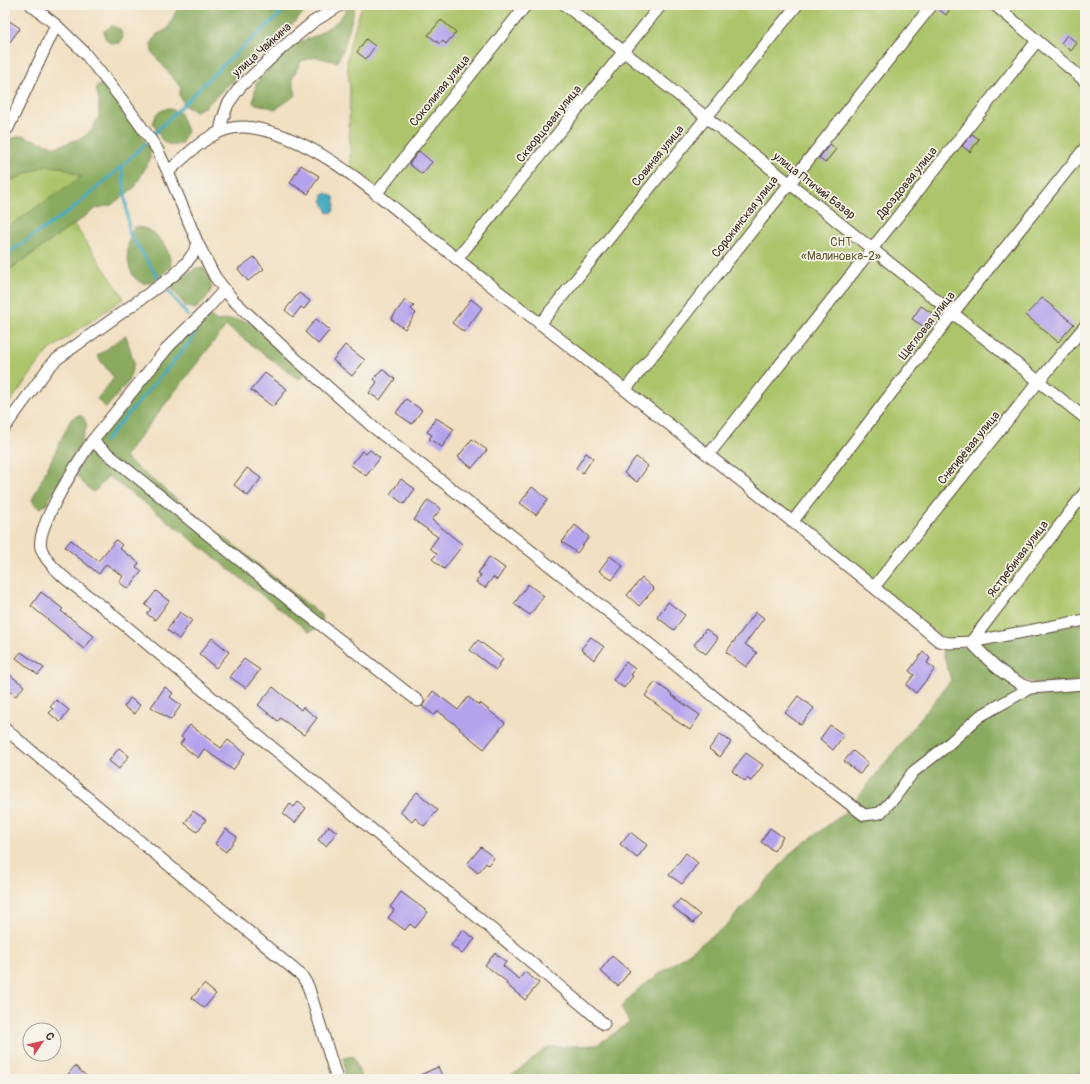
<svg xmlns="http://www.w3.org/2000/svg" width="1090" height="1084" viewBox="0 0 1090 1084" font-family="Pangolin,sans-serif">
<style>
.green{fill:#acc56a;stroke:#747844}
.forest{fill:#89aa5e;stroke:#626a3e}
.water{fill:#46adc5;stroke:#406c72}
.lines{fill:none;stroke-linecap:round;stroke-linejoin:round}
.stream{stroke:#46adc5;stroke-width:3}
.building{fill:#b4a2ed}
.minor-casing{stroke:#564537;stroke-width:13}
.minor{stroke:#fff;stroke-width:11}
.labels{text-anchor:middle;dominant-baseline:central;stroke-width:3.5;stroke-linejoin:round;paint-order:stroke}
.street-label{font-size:12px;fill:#3b2a1e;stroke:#f7f3e8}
.park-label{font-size:12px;fill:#5d5835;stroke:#f7f3e8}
</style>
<rect width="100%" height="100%" fill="#f7f3e8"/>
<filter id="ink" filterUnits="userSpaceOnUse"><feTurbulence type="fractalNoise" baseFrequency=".025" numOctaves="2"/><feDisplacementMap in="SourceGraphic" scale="8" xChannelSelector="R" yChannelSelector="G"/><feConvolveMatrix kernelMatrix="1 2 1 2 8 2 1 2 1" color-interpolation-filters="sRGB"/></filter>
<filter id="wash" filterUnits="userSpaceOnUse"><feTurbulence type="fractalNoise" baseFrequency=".012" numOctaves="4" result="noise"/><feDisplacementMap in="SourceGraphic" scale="16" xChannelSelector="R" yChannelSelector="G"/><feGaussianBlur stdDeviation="0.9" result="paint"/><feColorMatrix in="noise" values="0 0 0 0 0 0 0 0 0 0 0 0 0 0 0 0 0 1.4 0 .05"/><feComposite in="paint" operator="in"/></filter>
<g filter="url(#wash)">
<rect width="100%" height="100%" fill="#f1e0c2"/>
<!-- green -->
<g class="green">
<path d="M 362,5 L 1085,5 L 1085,620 L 949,643 L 351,174 L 349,128 L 350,90 L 347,63 L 350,44 Z"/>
<path d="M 44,166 L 62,167 L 82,177 L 5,229 L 5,183 Z"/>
<path d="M 74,224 L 124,298 L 47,352 L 5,409 L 5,273 Z"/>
</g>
<!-- forest -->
<g class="forest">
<path d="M 179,5 L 314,5 L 306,11 L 206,106 L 196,111 L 186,107 L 179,95 L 181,88 L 152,52 L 151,44 L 157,34 L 168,29 Z"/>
<path d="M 349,5 L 354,5 L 355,7 L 344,48 L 337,62 L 316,57 L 301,61 L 292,79 L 296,95 L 276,109 L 253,103 L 256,83 L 278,58 L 292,45 L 317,35 L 339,20 Z"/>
<path d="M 112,26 L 120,29 L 123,37 L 120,43 L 110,43 L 105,38 L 104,31 Z"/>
<path d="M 100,84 L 104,85 L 138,129 L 150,150 L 150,159 L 135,187 L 111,205 L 97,208 L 5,273 L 5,229 L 81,177 L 62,167 L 44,166 L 5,183 L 5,140 L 22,136 L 56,147 L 82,138 L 93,129 L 99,115 L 99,101 L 96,88 Z"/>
<path d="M 168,108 L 180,113 L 187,131 L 181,144 C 162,149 161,137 153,123 L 157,113 Z"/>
<path d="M 134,227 C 155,226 169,246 171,265 C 136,311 117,259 134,227 Z"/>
<path d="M 196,268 L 205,269 C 217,291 211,292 196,309 L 186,307 L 171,287 L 173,283 Z"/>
<path d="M 209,315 L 217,321 C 226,320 235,318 245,321 C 260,325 291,358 304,370 L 304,376 L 298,379 L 226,326 L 124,457 L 321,615 L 322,621 L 320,627 L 309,632 L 154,510 L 108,476 L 97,489 L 93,492 L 87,487 L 75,474 L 90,449 L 171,348 Z"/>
<path d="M 126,335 L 134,363 L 128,382 L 106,408 L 97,399 L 114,378 L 97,356 Z"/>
<path d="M 79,415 L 84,418 L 87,426 L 78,449 L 46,505 L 40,508 L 35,505 L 32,500 L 71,419 Z"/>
<path d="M 1085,623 L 1085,679 C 1073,681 1056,686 1045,685 C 1017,683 995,661 977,643 Z"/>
<path d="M 962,647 L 973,651 L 1006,680 L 1037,696 L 1085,687 L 1085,1079 L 509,1079 L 511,1076 L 548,1047 L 597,1045 L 629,1023 L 621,1007 L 637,990 L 726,926 L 793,851 L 846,812 L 951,680 L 942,649 Z"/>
<path d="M 353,1056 L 362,1079 L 345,1079 L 344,1058 Z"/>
</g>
<!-- water -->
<path class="water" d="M 327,193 L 334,197 L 335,205 L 333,212 L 328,213 L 322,200 L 323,195 Z"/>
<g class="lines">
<!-- stream -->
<g class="stream">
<path d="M 153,135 L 222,66 L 290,5"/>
<path d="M 146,143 L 122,166 L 129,233 L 159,279"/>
<path d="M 5,255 L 71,210 L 122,166"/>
<path d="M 168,290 L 188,316"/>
<path d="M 105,441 L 191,341 L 195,331"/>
</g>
</g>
<g id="blocks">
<!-- building -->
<g class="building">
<path d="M 939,5 L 953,5 L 946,15 L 938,9 Z"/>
<path d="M 5,18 L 20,28 L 5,49 Z"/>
<path d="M 441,20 L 456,32 L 446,44 L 443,41 L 440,44 L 428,35 Z"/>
<path d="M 1067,35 L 1077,43 L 1071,51 L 1061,43 Z"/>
<path d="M 366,39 L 375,46 L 366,59 L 357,52 Z"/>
<path d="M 972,134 L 979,139 L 970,152 L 962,146 Z"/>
<path d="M 830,144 L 836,149 L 825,163 L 819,158 Z"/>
<path d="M 419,151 L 432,162 L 422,174 L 409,164 Z"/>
<path d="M 301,165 L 319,176 L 308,194 L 290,183 Z"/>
<path d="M 254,257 L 264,269 L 248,281 L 238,269 Z"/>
<path d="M 299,293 L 310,301 L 304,309 L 301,307 L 293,317 L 285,310 Z"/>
<path d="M 1042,298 L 1074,324 L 1058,342 L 1026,315 Z"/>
<path d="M 471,299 L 482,308 L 464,332 L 452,323 Z"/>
<path d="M 405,300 L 414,306 L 411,309 L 416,313 L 405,329 L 391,319 Z"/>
<path d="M 921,306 L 935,315 L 926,328 L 912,319 Z"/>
<path d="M 316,319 L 330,330 L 318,344 L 305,332 Z"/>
<path d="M 345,345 L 365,360 L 352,376 L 333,360 Z"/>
<path d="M 382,369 L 395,379 L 380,400 L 369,393 L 377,382 L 374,379 Z"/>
<path d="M 265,373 L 287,389 L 273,407 L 251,390 Z"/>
<path d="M 406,399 L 422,410 L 412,424 L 396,413 Z"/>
<path d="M 436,418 L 454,429 L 442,447 L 429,439 L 432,435 L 427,432 Z"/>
<path d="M 472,439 L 487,450 L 472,468 L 458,457 Z"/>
<path d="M 370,450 L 380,458 L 366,476 L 351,465 L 362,451 L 366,454 Z"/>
<path d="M 586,453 L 593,458 L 583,473 L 576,468 Z"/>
<path d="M 636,457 L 648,466 L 637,482 L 624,473 Z"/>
<path d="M 247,468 L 261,478 L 248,496 L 234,485 Z"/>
<path d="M 401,479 L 415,489 L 404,504 L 390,494 Z"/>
<path d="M 532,487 L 548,499 L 536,515 L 520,503 Z"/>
<path d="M 428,500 L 441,509 L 432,520 L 463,545 L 444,569 L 432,559 L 437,554 L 430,548 L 438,537 L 414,520 Z"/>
<path d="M 575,525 L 589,537 L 577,553 L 562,542 Z"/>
<path d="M 71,540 L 98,561 L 116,540 L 122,545 L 119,548 L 139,563 L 136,567 L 142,571 L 128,589 L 119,582 L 123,576 L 106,564 L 99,574 L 65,547 Z"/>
<path d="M 610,556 L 623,566 L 612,580 L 599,571 Z"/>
<path d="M 489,557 L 505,568 L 497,580 L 493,577 L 485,588 L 476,582 L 481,575 L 478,573 Z"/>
<path d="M 642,578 L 654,589 L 639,606 L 627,595 Z"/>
<path d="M 528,584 L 544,596 L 530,615 L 514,604 Z"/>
<path d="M 156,591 L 169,601 L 155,620 L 147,614 L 151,609 L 145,605 Z"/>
<path d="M 41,592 L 63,609 L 61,611 L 94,636 L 84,649 L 31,606 Z"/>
<path d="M 668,602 L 685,615 L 674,630 L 657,617 Z"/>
<path d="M 180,612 L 192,620 L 179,639 L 167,630 Z"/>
<path d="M 756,612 L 764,618 L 745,644 L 757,653 L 746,667 L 726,652 Z"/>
<path d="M 706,629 L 718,638 L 706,654 L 694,645 Z"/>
<path d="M 591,637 L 604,647 L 594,660 L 581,649 Z"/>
<path d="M 212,638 L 229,652 L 216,668 L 199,654 Z"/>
<path d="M 478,640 L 503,659 L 496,670 L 470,650 Z"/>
<path d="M 21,652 L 44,668 L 38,675 L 16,658 Z"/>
<path d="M 923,652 L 930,658 L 927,663 L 935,669 L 916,693 L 906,685 L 914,675 L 909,671 Z"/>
<path d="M 244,659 L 260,670 L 246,688 L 230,677 Z"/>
<path d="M 626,662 L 635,669 L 631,675 L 633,676 L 624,688 L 613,680 Z"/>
<path d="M 9,674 L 24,686 L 16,696 L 5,688 L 5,679 Z"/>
<path d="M 655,682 L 672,694 L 671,695 L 700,715 L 690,730 L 672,718 L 673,716 L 645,696 Z"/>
<path d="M 165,687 L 173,693 L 170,697 L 181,705 L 171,720 L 151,707 Z"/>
<path d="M 273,687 L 301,710 L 303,707 L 317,718 L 304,735 L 280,718 L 278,721 L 258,705 Z"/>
<path d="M 433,691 L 458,710 L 468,697 L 479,705 L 480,703 L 505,723 L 484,749 L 459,729 L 460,728 L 438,711 L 434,715 L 422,706 Z"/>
<path d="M 798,696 L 814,708 L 801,725 L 785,713 Z"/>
<path d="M 130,698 L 140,705 L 135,714 L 124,707 Z"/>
<path d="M 56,700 L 69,710 L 60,722 L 49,713 L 53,709 L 50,707 Z"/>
<path d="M 190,725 L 221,748 L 228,740 L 245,753 L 233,770 L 204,749 L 198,758 L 180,744 L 184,739 L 181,737 Z"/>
<path d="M 830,725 L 844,735 L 833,750 L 820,739 Z"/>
<path d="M 720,734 L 731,742 L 720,757 L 709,749 Z"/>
<path d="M 119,748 L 129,756 L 119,769 L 109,761 Z"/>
<path d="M 853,751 L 868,763 L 860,774 L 844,761 Z"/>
<path d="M 746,753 L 763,765 L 751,781 L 747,778 L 745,781 L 732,771 Z"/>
<path d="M 417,792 L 438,810 L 424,826 L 415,818 L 412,822 L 400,812 Z"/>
<path d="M 298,802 L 306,808 L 295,823 L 283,814 L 290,804 L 294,807 Z"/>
<path d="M 193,811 L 206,820 L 197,832 L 185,823 Z"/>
<path d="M 329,826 L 337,832 L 326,846 L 318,840 Z"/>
<path d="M 770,828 L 783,837 L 774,851 L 761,842 Z"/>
<path d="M 226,829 L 237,837 L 226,852 L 215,844 Z"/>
<path d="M 630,832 L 647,845 L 637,858 L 620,844 Z"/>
<path d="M 481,847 L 494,858 L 488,865 L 486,863 L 478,873 L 467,864 Z"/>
<path d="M 686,853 L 698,863 L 682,884 L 669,875 Z"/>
<path d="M 401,892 L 428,912 L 415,928 L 410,924 L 405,930 L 388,918 L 394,910 L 390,907 Z"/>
<path d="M 680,899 L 700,915 L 693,923 L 673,907 Z"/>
<path d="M 463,930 L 475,939 L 462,954 L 451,945 Z"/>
<path d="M 495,953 L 506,962 L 503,966 L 519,979 L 525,972 L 539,983 L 525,1000 L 506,984 L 507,982 L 485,965 Z"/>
<path d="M 612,956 L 630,971 L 618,986 L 600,971 Z"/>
<path d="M 204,984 L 216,994 L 204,1008 L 192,998 Z"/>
<path d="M 75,1066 L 90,1079 L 64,1079 Z"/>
<path d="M 438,1067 L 444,1079 L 411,1079 Z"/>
</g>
</g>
</g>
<g filter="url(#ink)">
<use href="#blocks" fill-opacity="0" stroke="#564537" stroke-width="1"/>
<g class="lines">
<defs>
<g id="minor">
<path d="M 31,5 L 56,25 L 83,51 L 123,101 L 148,136 L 157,149 L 168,172 L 198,244 L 215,277 L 233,300 L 297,360 L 373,427 L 652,646 L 781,751 L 864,815 L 880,813 L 895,797 L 913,772 L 943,749 L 980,716 L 1030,688 L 1085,684"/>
<path d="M 565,5 L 1085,418"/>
<path d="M 995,5 L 1085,81"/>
<path d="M 5,131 L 8,128 L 56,25"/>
<path d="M 220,131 L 223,118 L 228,104 L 240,87 L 282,48 L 313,22 L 341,5"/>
<path d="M 168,172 C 189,153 214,125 245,127 C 309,132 377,194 425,233 C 456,259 488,283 520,308 C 661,418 802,527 939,641 L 949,643 L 971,642 L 1085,620"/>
<path d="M 376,194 L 526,5"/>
<path d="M 457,259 L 661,5"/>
<path d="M 224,290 L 206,310 L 169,346 L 92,441 C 79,460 35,528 41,548 C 48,570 85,593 103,607 C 115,617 127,627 139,637 C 294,766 451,893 604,1024"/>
<path d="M 540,324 L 797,5"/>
<path d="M 625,390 L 932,5"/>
<path d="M 5,427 L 49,367 L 57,359 L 173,276 C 184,266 192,258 198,244"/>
<path d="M 92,441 L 294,604 L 418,701"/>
<path d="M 709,454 L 1037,41"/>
<path d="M 793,521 L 953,313 L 1085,148"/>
<path d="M 874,587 L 1039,381 L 1085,326"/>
<path d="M 971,642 L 1085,492"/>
<path d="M 971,642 C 988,660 1006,679 1030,688"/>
<path d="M 5,729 L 302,976 L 308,986 L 337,1079"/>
</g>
</defs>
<!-- minor casing -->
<use href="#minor" class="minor-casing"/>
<!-- minor -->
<use href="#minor" class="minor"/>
</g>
</g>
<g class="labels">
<!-- street labels -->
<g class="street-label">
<text transform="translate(262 50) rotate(-42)">улица Чайкина</text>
<text transform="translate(440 91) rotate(-51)">Соколиная улица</text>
<text transform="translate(549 124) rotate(-51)">Скворцовая улица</text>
<text transform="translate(658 156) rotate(-51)">Совиная улица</text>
<text transform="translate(907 183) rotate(-51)">Дроздовая улица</text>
<text transform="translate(814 186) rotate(38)">улица Птичий Базар</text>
<text transform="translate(745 217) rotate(-52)">Сорокинская улица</text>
<text transform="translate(927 326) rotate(-52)">Щегловая улица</text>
<text transform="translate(969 448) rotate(-51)">Снегирёвая улица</text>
<text transform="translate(1018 559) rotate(-53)">Ястребиная улица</text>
</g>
<!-- park labels -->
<g class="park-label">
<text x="841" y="242">СНТ<tspan x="841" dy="14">«Малиновка-2»</tspan></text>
</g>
</g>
<!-- margin -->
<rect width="1090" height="1084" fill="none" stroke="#f7f3e8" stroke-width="20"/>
<!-- north arrow -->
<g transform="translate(42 1042) rotate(55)"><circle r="19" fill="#f7f3e8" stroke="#aca397"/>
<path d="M0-3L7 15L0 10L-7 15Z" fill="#d1495b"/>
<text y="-6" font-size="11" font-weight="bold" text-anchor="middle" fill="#3b2a1e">С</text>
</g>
</svg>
